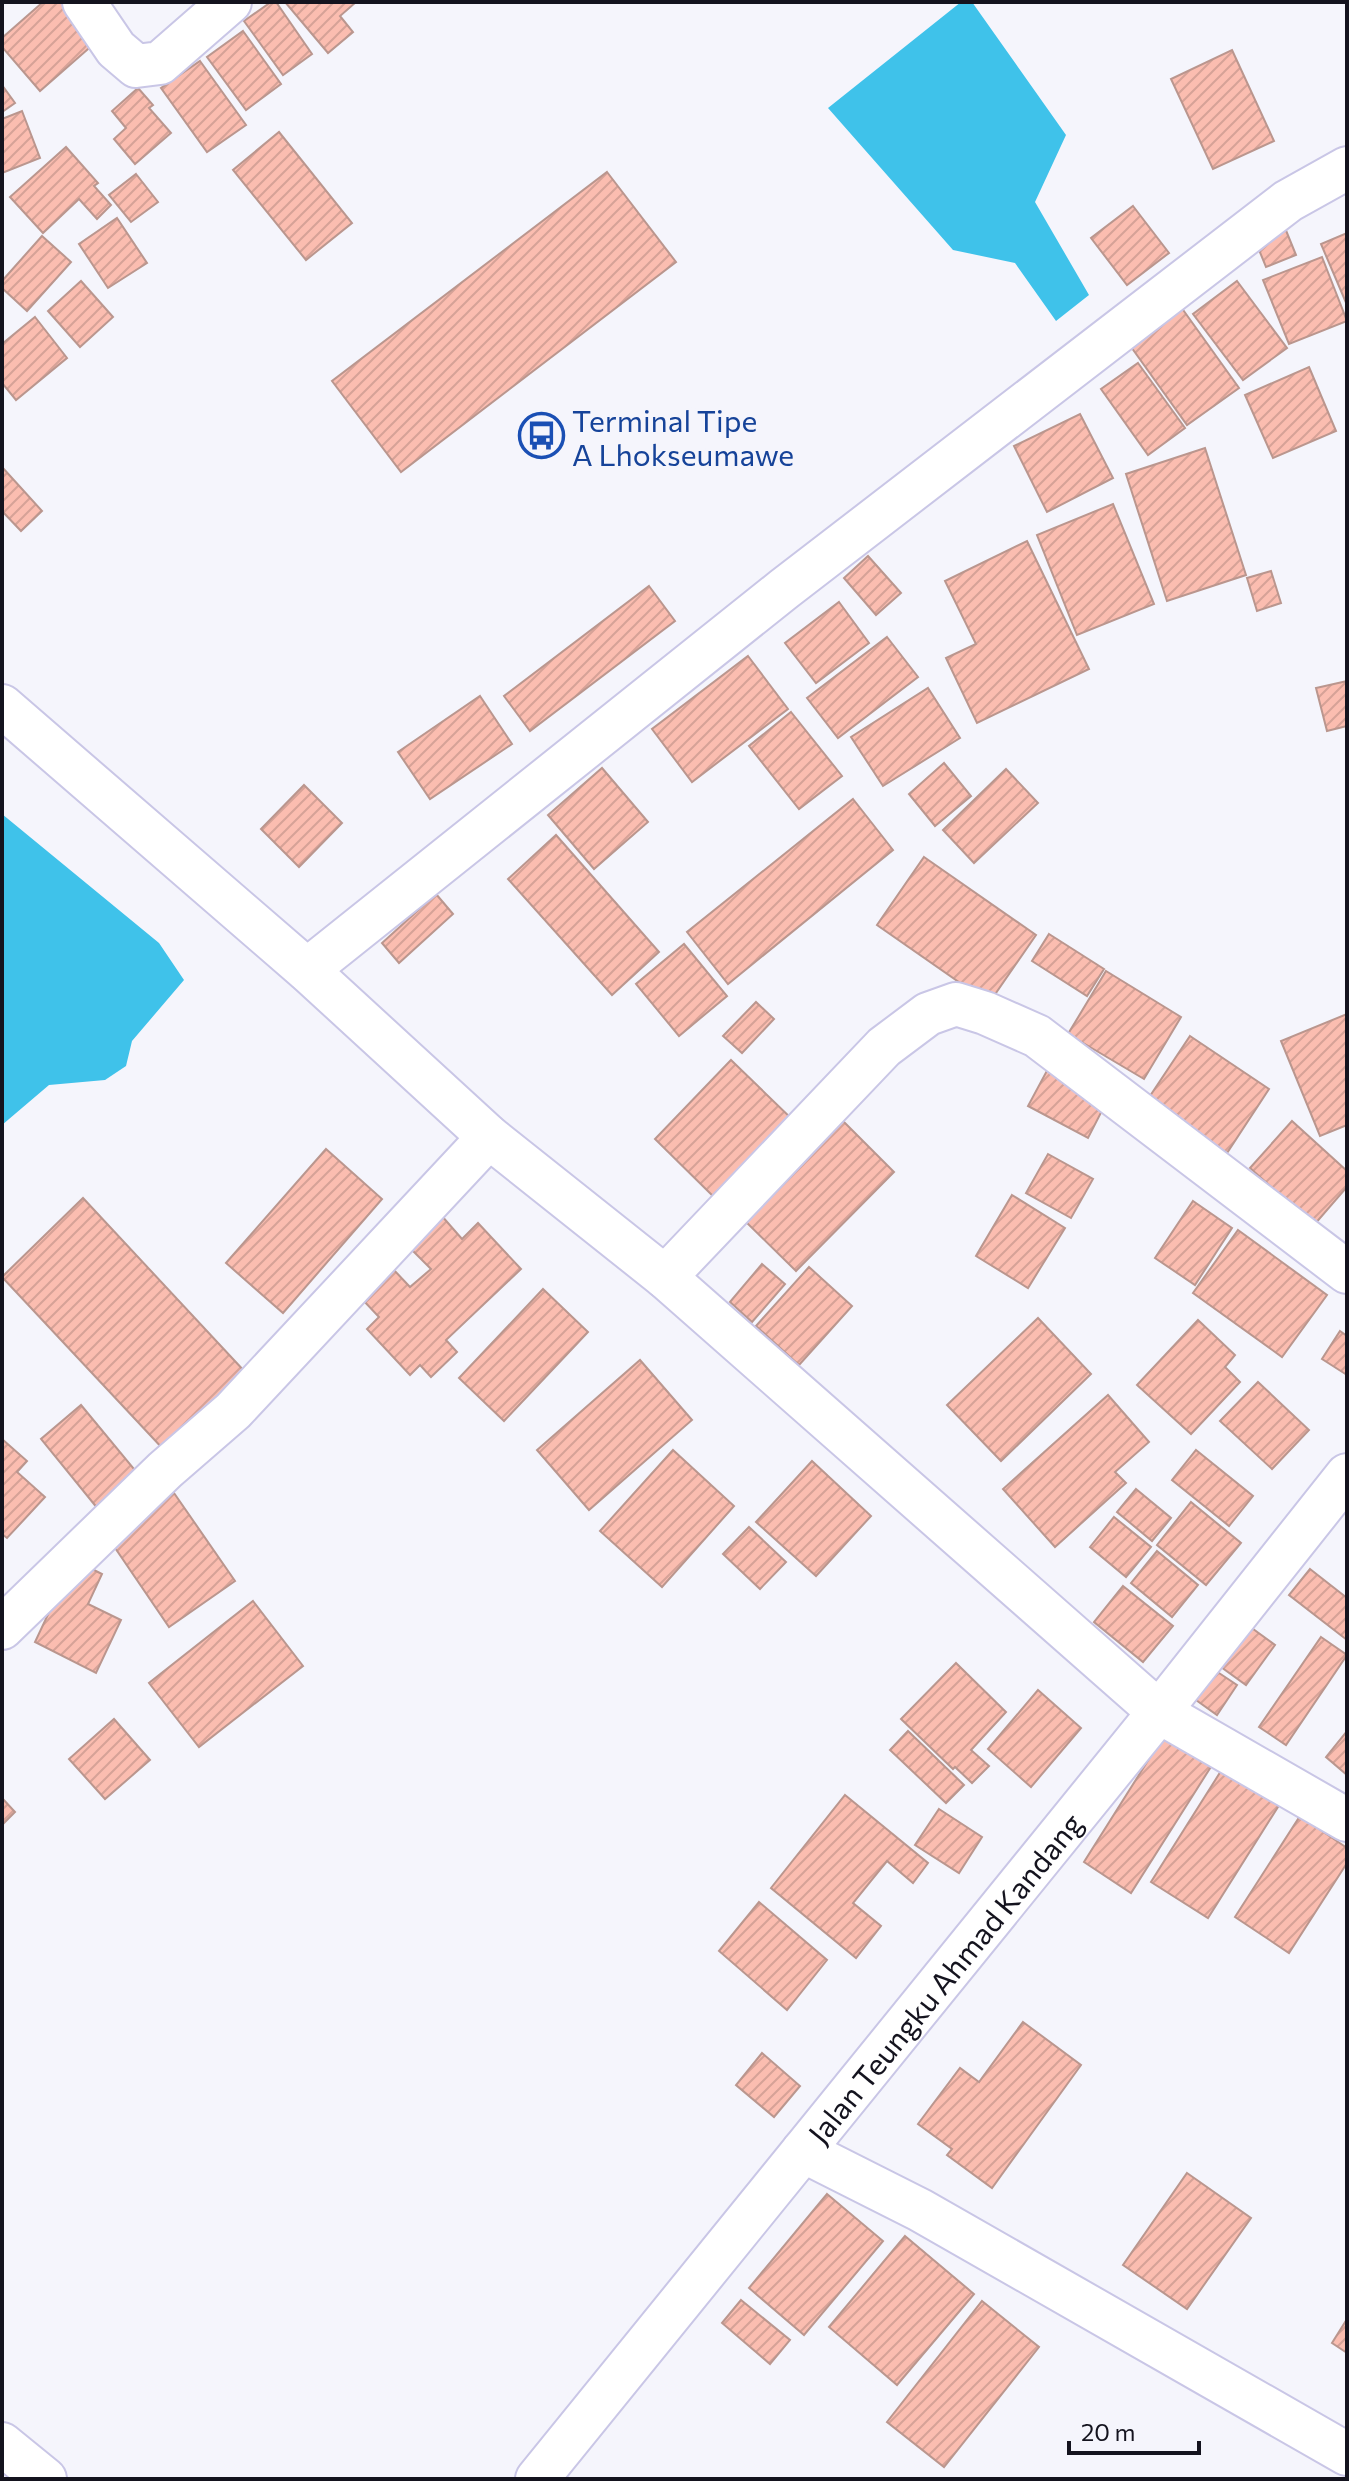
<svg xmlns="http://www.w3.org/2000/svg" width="1349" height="2481" viewBox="0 0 1349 2481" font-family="Commissioner,sans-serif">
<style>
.water{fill:#3fc2ea}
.building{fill:url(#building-hatch);stroke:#ba968e;stroke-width:2}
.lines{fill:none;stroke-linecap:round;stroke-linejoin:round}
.street-casing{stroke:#c9c6e6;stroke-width:46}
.street{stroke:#fff;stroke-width:42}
.labels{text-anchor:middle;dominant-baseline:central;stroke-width:7;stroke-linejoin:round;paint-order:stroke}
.transit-label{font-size:30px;fill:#164399;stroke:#f5f5fc;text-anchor:start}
.street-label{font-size:30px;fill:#14131e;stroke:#f5f5fc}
</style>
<defs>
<pattern id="building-hatch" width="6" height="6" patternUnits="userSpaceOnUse" patternTransform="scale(2)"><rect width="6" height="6" fill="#fbbdb0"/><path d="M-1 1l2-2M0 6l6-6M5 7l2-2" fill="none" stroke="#d6a297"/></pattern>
</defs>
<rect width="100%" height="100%" fill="#f5f5fc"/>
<!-- water -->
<g class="water">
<path d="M 961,2 L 972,2 L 1066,135 L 1035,202 L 1089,295 L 1056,321 L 1015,263 L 953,250 L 828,108 Z"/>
<path d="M 2,814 L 159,943 L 184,980 L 132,1041 L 126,1066 L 105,1080 L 49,1085 L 2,1125 Z"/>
</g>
<!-- building -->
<g class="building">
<path d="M 43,2 L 74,2 L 103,36 L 40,91 L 2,47 L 2,38 Z"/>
<path d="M 271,2 L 276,2 L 312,54 L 283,75 L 244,21 Z"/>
<path d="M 285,2 L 356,2 L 340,16 L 353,32 L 328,53 Z"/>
<path d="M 243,31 L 281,84 L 246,110 L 207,57 Z"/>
<path d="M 1232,50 L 1274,141 L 1213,169 L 1171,79 Z"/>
<path d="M 200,61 L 246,125 L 207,152 L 161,88 Z"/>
<path d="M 2,85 L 15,103 L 2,112 Z"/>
<path d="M 138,88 L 153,105 L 149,108 L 171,133 L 135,164 L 114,139 L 126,128 L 112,111 Z"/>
<path d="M 22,111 L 40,158 L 2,173 L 2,119 Z"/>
<path d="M 279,132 L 352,223 L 306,260 L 233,170 Z"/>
<path d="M 66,147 L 98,183 L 94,186 L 111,205 L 97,219 L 79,199 L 43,233 L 10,197 Z"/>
<path d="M 607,172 L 676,262 L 401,472 L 332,381 Z"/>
<path d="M 136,174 L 158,202 L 131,222 L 109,195 Z"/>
<path d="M 1133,206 L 1169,253 L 1127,285 L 1091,238 Z"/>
<path d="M 117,218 L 147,263 L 108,288 L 79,244 Z"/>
<path d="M 1285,228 L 1296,255 L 1266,267 L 1255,240 Z"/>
<path d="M 1347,233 L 1347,305 L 1321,244 Z"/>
<path d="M 42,236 L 71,262 L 27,311 L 2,288 L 2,281 Z"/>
<path d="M 1322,257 L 1347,321 L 1289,344 L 1263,280 Z"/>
<path d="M 81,281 L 113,317 L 80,347 L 48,311 Z"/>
<path d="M 1237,281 L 1287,348 L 1243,380 L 1193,314 Z"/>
<path d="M 1181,307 L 1239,388 L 1187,425 L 1129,344 Z"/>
<path d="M 35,317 L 67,358 L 16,400 L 2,383 L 2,344 Z"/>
<path d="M 1138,363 L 1185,428 L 1148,455 L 1101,389 Z"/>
<path d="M 1309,367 L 1336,431 L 1273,458 L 1245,395 Z"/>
<path d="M 1080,414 L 1113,478 L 1047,512 L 1014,446 Z"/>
<path d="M 1205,448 L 1246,575 L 1167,601 L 1126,474 Z"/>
<path d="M 2,467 L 42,511 L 21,531 L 2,511 Z"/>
<path d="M 1113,504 L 1154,604 L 1077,635 L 1037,535 Z"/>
<path d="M 1027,541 L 1089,669 L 977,723 L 946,658 L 976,644 L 945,581 Z"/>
<path d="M 868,556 L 901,593 L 876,615 L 844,578 Z"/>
<path d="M 1271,571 L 1281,603 L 1257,611 L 1247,578 Z"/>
<path d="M 649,586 L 675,621 L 530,731 L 504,696 Z"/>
<path d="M 839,602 L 869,643 L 816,683 L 785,643 Z"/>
<path d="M 887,637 L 918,677 L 838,738 L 807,698 Z"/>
<path d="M 748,656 L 788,709 L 692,782 L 652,729 Z"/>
<path d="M 1347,681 L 1347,726 L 1327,731 L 1316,688 Z"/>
<path d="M 928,688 L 960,738 L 883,786 L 851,737 Z"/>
<path d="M 480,696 L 512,744 L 430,799 L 398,752 Z"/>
<path d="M 791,712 L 842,776 L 799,809 L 749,746 Z"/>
<path d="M 944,763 L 971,796 L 935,826 L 909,794 Z"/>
<path d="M 602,768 L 648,822 L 594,869 L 548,815 Z"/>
<path d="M 1006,769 L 1038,803 L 974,863 L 943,830 Z"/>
<path d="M 304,785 L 342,823 L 299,867 L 261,829 Z"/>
<path d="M 853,799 L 893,850 L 728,984 L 687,932 Z"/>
<path d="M 556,835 L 659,952 L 612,995 L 508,879 Z"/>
<path d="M 924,857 L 1036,935 L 989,1003 L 877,925 Z"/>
<path d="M 436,894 L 453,914 L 399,963 L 382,943 Z"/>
<path d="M 1049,934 L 1104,969 L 1087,996 L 1032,961 Z"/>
<path d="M 684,944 L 727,996 L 679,1036 L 636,984 Z"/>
<path d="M 1106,971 L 1181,1017 L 1144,1079 L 1068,1034 Z"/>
<path d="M 756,1002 L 774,1019 L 742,1053 L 723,1036 Z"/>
<path d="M 1347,1014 L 1347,1125 L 1320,1136 L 1281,1041 Z"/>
<path d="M 1190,1036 L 1269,1089 L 1227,1153 L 1148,1099 Z"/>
<path d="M 731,1060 L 795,1122 L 719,1202 L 655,1139 Z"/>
<path d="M 1050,1065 L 1109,1097 L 1088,1138 L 1028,1106 Z"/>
<path d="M 840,1118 L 894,1172 L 796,1271 L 742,1218 Z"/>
<path d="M 1292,1121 L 1347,1171 L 1347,1187 L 1314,1225 L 1250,1168 Z"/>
<path d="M 326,1149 L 382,1199 L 283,1313 L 226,1263 Z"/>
<path d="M 1048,1154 L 1093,1179 L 1071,1218 L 1026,1193 Z"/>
<path d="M 1012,1195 L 1065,1228 L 1028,1288 L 976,1256 Z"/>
<path d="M 83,1198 L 247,1374 L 165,1451 L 2,1277 Z"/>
<path d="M 1193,1201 L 1232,1228 L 1195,1285 L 1155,1258 Z"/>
<path d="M 441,1215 L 462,1239 L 478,1223 L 521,1269 L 446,1340 L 457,1352 L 431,1377 L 420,1365 L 410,1375 L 367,1329 L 379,1317 L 362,1299 L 393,1269 L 410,1287 L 431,1269 L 408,1246 Z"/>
<path d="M 1238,1230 L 1327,1295 L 1282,1357 L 1193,1293 Z"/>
<path d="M 762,1264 L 785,1284 L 752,1322 L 730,1302 Z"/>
<path d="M 809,1267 L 852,1306 L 799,1365 L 756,1326 Z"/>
<path d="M 543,1289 L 588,1332 L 504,1421 L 459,1378 Z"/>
<path d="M 1038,1318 L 1091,1374 L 1001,1461 L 947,1405 Z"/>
<path d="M 1198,1320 L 1235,1355 L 1225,1367 L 1240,1382 L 1191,1434 L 1137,1385 Z"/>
<path d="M 1340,1331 L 1347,1336 L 1347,1375 L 1322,1359 Z"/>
<path d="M 640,1360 L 692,1420 L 589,1510 L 537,1450 Z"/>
<path d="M 1258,1382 L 1309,1430 L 1272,1469 L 1220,1421 Z"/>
<path d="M 1108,1395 L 1149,1442 L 1115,1472 L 1126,1483 L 1055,1547 L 1003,1489 Z"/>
<path d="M 81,1405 L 139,1475 L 98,1509 L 41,1439 Z"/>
<path d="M 2,1439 L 27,1461 L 17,1472 L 45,1497 L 7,1538 L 2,1534 Z"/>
<path d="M 673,1450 L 734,1506 L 662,1587 L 600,1531 Z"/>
<path d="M 1196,1450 L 1253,1496 L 1229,1526 L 1172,1480 Z"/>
<path d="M 812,1461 L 871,1516 L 816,1576 L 756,1522 Z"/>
<path d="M 1136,1489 L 1171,1518 L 1152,1541 L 1117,1512 Z"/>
<path d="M 174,1493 L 235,1581 L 169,1627 L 109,1539 Z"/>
<path d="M 1191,1502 L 1241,1543 L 1206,1585 L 1157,1545 Z"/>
<path d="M 1114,1517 L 1151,1547 L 1126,1577 L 1090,1547 Z"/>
<path d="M 749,1527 L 786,1562 L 760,1589 L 723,1554 Z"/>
<path d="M 1157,1551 L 1198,1585 L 1172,1617 L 1131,1583 Z"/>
<path d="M 78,1562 L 102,1574 L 88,1604 L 121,1620 L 96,1673 L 35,1642 L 59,1591 Z"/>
<path d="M 1310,1569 L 1347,1598 L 1347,1640 L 1289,1595 Z"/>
<path d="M 1123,1586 L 1173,1626 L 1143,1662 L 1094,1622 Z"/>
<path d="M 253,1601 L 303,1666 L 199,1747 L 149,1683 Z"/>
<path d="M 1249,1626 L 1275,1645 L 1246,1685 L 1221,1667 Z"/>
<path d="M 1321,1637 L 1347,1655 L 1286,1745 L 1259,1727 Z"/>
<path d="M 956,1663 L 1006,1712 L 971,1750 L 989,1766 L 972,1783 L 955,1767 L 953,1769 L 901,1719 Z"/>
<path d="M 1216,1671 L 1237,1685 L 1217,1715 L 1196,1700 Z"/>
<path d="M 1038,1690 L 1081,1728 L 1031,1787 L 988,1749 Z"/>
<path d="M 114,1719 L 150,1760 L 105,1799 L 69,1759 Z"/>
<path d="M 908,1731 L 964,1785 L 946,1803 L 890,1750 Z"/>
<path d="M 1347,1731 L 1347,1775 L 1326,1757 Z"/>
<path d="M 1166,1732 L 1214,1762 L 1131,1893 L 1084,1862 Z"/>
<path d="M 1226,1763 L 1283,1799 L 1208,1918 L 1151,1882 Z"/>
<path d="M 845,1795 L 928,1863 L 913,1883 L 887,1861 L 853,1903 L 881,1926 L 856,1958 L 771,1888 Z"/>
<path d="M 2,1798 L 15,1812 L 2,1825 Z"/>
<path d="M 939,1809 L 982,1837 L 959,1873 L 915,1845 Z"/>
<path d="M 1300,1816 L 1347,1848 L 1347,1863 L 1289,1953 L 1235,1917 Z"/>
<path d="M 759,1902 L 827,1960 L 787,2010 L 719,1951 Z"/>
<path d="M 1023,2022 L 1081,2065 L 992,2188 L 947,2155 L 952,2149 L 918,2124 L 960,2068 L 979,2082 Z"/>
<path d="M 762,2053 L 800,2086 L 774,2117 L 736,2085 Z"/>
<path d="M 1187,2173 L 1251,2218 L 1187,2309 L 1123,2265 Z"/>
<path d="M 827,2194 L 883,2241 L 804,2335 L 749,2288 Z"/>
<path d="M 905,2236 L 974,2294 L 897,2385 L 829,2327 Z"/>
<path d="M 741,2300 L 790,2340 L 770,2364 L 722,2323 Z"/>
<path d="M 982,2301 L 1039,2347 L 944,2467 L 887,2422 Z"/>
<path d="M 1347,2319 L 1347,2353 L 1332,2343 Z"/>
</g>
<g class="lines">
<defs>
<g id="street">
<path d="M 84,2 L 116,49 L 136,66 L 160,63 L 230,2"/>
<path d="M 2,706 L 307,970 L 489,1137 L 665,1277 L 1159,1712 L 1347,1820"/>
<path d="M 307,970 L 784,589 L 1288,201 L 1347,168"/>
<path d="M 665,1277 L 884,1047 L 928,1014 L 956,1004 L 985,1013 L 1037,1036 L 1347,1272"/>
<path d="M 2,1628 L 165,1470 L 233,1411 L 489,1137"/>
<path d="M 803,2151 L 920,2210 L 1347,2454"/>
<path d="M 2,2444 L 45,2479"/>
<path id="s1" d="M 537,2479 L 1159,1712 L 1347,1475"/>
</g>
</defs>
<!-- street casing -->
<use href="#street" class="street-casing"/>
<!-- street -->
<use href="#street" class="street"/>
</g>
<!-- icons -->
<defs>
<symbol id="bus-ring" viewBox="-11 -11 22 22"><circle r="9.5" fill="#f5f5fc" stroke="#1a4fb4" stroke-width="1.5"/><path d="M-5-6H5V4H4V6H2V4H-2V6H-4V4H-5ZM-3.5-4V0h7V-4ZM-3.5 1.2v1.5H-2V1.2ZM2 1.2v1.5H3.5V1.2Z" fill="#1a4fb4"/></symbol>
</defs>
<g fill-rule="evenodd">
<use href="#bus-ring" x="516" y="410" width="51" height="51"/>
</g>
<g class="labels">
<!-- transit labels -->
<g class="transit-label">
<text x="572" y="419">Terminal Tipe<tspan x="572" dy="34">A Lhokseumawe</tspan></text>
</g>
<!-- street labels -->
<g class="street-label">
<text stroke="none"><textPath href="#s1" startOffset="646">Jalan Teungku Ahmad Kandang</textPath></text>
</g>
</g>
<!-- border -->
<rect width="1349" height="2481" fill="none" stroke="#14131e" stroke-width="8"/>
<!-- scale -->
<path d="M1069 2441v12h130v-12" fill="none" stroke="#14131e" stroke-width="4"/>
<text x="1081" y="2441" font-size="24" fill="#14131e" stroke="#f5f5fc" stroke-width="6" paint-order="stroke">20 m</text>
</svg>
